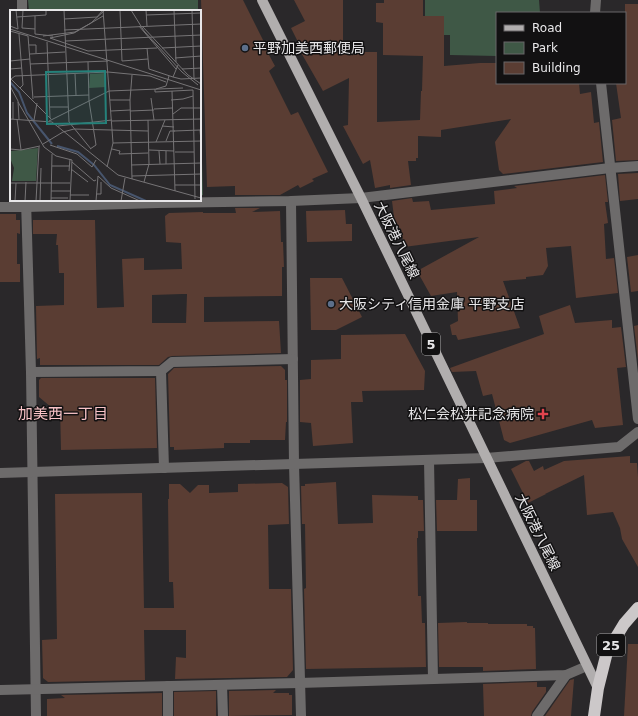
<svg xmlns="http://www.w3.org/2000/svg" width="638" height="716" viewBox="0 0 638 716" font-family="'DejaVu Sans','Noto Sans JP',sans-serif">
<style>
.green{fill:#3f5846}
.building{fill:#5a3d33;fill-rule:evenodd}
.lines{fill:none;stroke-linecap:round;stroke-linejoin:round}
.minor{stroke:#6d6b6b;stroke-width:10}
.major{stroke:#b1aeae;stroke-width:10}
.highway{stroke:#ccc8c9;stroke-width:12}
.service-dot{fill:#5c6f8a;stroke:#121112;stroke-width:1.5}
.health-dot{fill:#e0444e;stroke:#121112;stroke-width:1.5}
.labels{text-anchor:middle;dominant-baseline:central;stroke-width:3;stroke-linejoin:round;paint-order:stroke}
.shield{fill:#121112;stroke:#a8a7a8;stroke-width:1}
.shield-label{font-size:13px;font-weight:bold;fill:#e8e7e9}
.poi-label{font-size:14px;fill:#e8e7e9;stroke:#121112;text-anchor:start}
.street-label{font-size:14px;fill:#e8e7e9;stroke:#121112}
.neighbourhood-label{font-size:15px;fill:#f8c3c7;stroke:#121112}
.inset-river{fill:none;stroke:#47556d;stroke-width:2}
.inset-road{fill:none;stroke:#767476;stroke-width:1}
.view{fill:#25817a;fill-opacity:0.15;stroke:#25817a;stroke-width:2}
.inset-edge{fill:none;stroke:#e8e7e9;stroke-width:2}
</style>
<rect width="100%" height="100%" fill="#2a282a"/>
<!-- green -->
<g class="green">
<path d="M 28,0 L 198,0 L 198,11 L 29,11 Z"/>
<path d="M 425,0 L 539,0 L 540,13 L 497,13 L 497,56 L 450,55 L 450,35 L 425,35 Z"/>
<path d="M 200,94 L 203,195 L 200,196 Z"/>
</g>
<!-- building -->
<g class="building">
<path d="M 201,0 L 243,0 L 270,54 L 269,55 L 275,66 L 269,71 L 291,115 L 298,112 L 328,172 L 312,179 L 314,181 L 300,188 L 298,185 L 280,195 L 235,195 L 235,186 L 207,187 Z"/>
<path d="M 294,0 L 343,0 L 343,52 L 377,52 L 377,122 L 420,120 L 421,91 L 422,91 L 423,56 L 383,55 L 383,23 L 376,22 L 376,3 L 384,3 L 384,0 L 423,0 L 423,16 L 444,16 L 444,66 L 480,63 L 497,63 L 497,83 L 579,83 L 580,94 L 591,92 L 594,123 L 599,122 L 603,162 L 503,174 L 499,170 L 495,142 L 511,119 L 441,130 L 441,137 L 418,136 L 418,158 L 416,158 L 416,161 L 408,161 L 411,185 L 390,188 L 390,185 L 375,188 L 370,160 L 363,164 L 343,126 L 348,125 L 349,78 L 323,91 L 299,49 L 301,48 L 291,28 L 305,21 Z"/>
<path d="M 625,4 L 638,4 L 638,160 L 616,161 L 612,120 L 621,118 L 616,83 L 625,83 Z"/>
<path d="M 638,173 L 638,199 L 620,201 L 618,174 Z"/>
<path d="M 605,175 L 608,202 L 605,202 L 608,223 L 604,224 L 606,259 L 614,258 L 618,293 L 576,298 L 571,246 L 546,248 L 548,266 L 543,275 L 526,277 L 526,279 L 503,281 L 520,328 L 458,340 L 456,335 L 452,335 L 450,325 L 458,321 L 457,292 L 431,296 L 417,271 L 479,237 L 404,247 L 401,229 L 395,225 L 392,201 L 412,198 L 413,202 L 429,201 L 431,210 L 495,204 L 494,191 L 517,188 L 514,186 Z"/>
<path d="M 235,208 L 260,208 L 252,212 L 280,211 L 281,242 L 283,242 L 284,267 L 282,267 L 282,296 L 204,297 L 204,322 L 279,321 L 281,353 L 172,356 L 168,357 L 159,365 L 40,365 L 40,358 L 37,359 L 36,306 L 64,305 L 64,273 L 59,273 L 58,245 L 56,245 L 57,234 L 33,234 L 33,220 L 95,220 L 97,308 L 124,307 L 122,259 L 144,258 L 144,270 L 182,269 L 181,243 L 166,242 L 165,216 L 169,213 L 203,212 L 203,213 L 236,213 ZM 182,294 L 187,294 L 186,323 L 152,323 L 152,295 Z"/>
<path d="M 345,210 L 346,224 L 352,224 L 352,241 L 307,242 L 306,211 Z"/>
<path d="M 0,214 L 16,214 L 16,220 L 20,220 L 20,234 L 17,233 L 17,264 L 20,264 L 20,282 L 0,282 Z"/>
<path d="M 638,255 L 638,291 L 631,292 L 627,257 Z"/>
<path d="M 310,278 L 342,278 L 362,317 L 336,330 L 311,330 Z"/>
<path d="M 570,305 L 575,323 L 612,320 L 612,328 L 621,327 L 626,367 L 617,368 L 623,425 L 595,428 L 592,420 L 510,443 L 504,440 L 492,394 L 483,396 L 476,371 L 452,372 L 450,368 L 544,334 L 539,316 Z"/>
<path d="M 638,325 L 638,360 L 634,326 Z"/>
<path d="M 405,334 L 425,371 L 424,390 L 362,391 L 363,402 L 351,402 L 353,443 L 313,446 L 311,423 L 300,422 L 300,380 L 311,379 L 311,360 L 341,359 L 341,335 Z"/>
<path d="M 281,366 L 285,370 L 285,380 L 287,380 L 287,422 L 286,422 L 285,440 L 250,440 L 250,443 L 224,443 L 224,448 L 174,450 L 174,447 L 170,447 L 168,374 L 174,368 Z"/>
<path d="M 155,378 L 157,448 L 61,450 L 60,406 L 51,407 L 39,397 L 39,380 L 41,378 Z"/>
<path d="M 630,456 L 630,463 L 637,463 L 638,477 L 638,567 L 622,539 L 620,528 L 613,512 L 587,515 L 584,475 L 545,494 L 546,494 L 528,503 L 511,469 L 526,461 L 529,461 L 534,471 L 543,466 L 544,470 L 564,461 Z"/>
<path d="M 470,478 L 470,500 L 477,500 L 477,531 L 437,531 L 436,500 L 457,500 L 458,479 Z"/>
<path d="M 336,482 L 338,524 L 373,523 L 372,495 L 418,496 L 418,500 L 423,500 L 424,531 L 418,531 L 418,538 L 417,538 L 418,596 L 421,596 L 422,623 L 425,623 L 426,667 L 306,669 L 304,589 L 306,588 L 305,524 L 302,524 L 301,486 L 305,486 L 305,484 Z"/>
<path d="M 282,483 L 288,487 L 289,524 L 268,525 L 269,589 L 291,589 L 293,670 L 287,677 L 175,679 L 176,657 L 186,658 L 186,630 L 144,630 L 145,680 L 48,682 L 43,678 L 42,640 L 57,639 L 55,494 L 142,493 L 144,608 L 174,608 L 173,582 L 169,582 L 168,499 L 169,499 L 169,484 L 180,484 L 190,493 L 198,485 L 209,485 L 209,493 L 238,492 L 238,484 Z"/>
<path d="M 467,622 L 467,623 L 488,623 L 488,624 L 527,624 L 527,626 L 533,626 L 533,628 L 535,628 L 536,669 L 483,671 L 483,667 L 439,667 L 438,623 Z"/>
<path d="M 628,644 L 638,644 L 638,716 L 624,716 Z"/>
<path d="M 574,679 L 571,716 L 545,716 L 570,680 Z"/>
<path d="M 537,682 L 537,687 L 546,687 L 546,692 L 532,712 L 531,716 L 484,716 L 483,684 Z"/>
<path d="M 276,690 L 273,693 L 289,693 L 289,695 L 292,695 L 292,715 L 229,716 L 229,691 Z"/>
<path d="M 216,691 L 216,716 L 174,716 L 174,692 Z"/>
<path d="M 162,693 L 162,716 L 47,716 L 47,699 L 65,698 L 61,695 Z"/>
</g>
<g class="lines">
<!-- minor -->
<g class="minor">
<path d="M 22,0 L 22,11"/>
<path d="M 595,13 L 596,0"/>
<path d="M 601,83 L 638,419"/>
<path d="M 26,200 L 31,372 L 36,716"/>
<path d="M 291,201 L 294,464 L 301,716"/>
<path d="M 0,207 L 27,207 L 158,203 L 291,201 L 361,198 L 610,168 L 638,166"/>
<path d="M 161,371 L 164,468"/>
<path d="M 31,372 L 161,371 L 172,362 L 293,359"/>
<path d="M 429,460 L 433,679"/>
<path d="M 0,473 L 486,458 L 619,447 L 638,432"/>
<path d="M 222,685 L 223,716"/>
<path d="M 168,686 L 168,716"/>
<path d="M 0,690 L 299,683 L 566,675 L 587,666"/>
<path d="M 537,716 L 566,675"/>
</g>
<!-- major -->
<path class="major" d="M 262,0 L 361,198 L 598,688"/>
<!-- highway -->
<path class="highway" d="M 594,716 L 598,688 L 607,652 L 624,624 L 638,608"/>
</g>
<!-- markers -->
<g class="service-dot">
<circle cx="245" cy="48" r="4"/>
<circle cx="331" cy="304" r="4"/>
</g>
<path class="health-dot" d="M541 408h4v4h4v4h-4v4h-4v-4h-4v-4h4z"/>
<g class="labels">
<!-- shield labels -->
<g class="shield">
<rect x="422" y="333" width="18" height="22" rx="3"/>
<rect x="597" y="634" width="28" height="22" rx="3"/>
</g>
<g class="shield-label">
<text x="431" y="344">5</text>
<text x="611" y="645">25</text>
</g>
<!-- poi labels -->
<g class="poi-label">
<text x="253" y="48">平野加美西郵便局</text>
<text x="339" y="304">大阪シティ信用金庫 平野支店</text>
<text x="534" y="414" text-anchor="end">松仁会松井記念病院</text>
</g>
<!-- street labels -->
<g class="street-label">
<text transform="translate(397 240) rotate(64)">大阪港八尾線</text>
<text transform="translate(538 532) rotate(64)">大阪港八尾線</text>
</g>
<!-- neighbourhood labels -->
<g class="neighbourhood-label">
<text x="63" y="414">加美西一丁目</text>
</g>
</g>
<!-- overview -->
<g transform="translate(10 10)">
<rect width="191" height="191" fill="#2a282a"/>
<path d="M 96,63 L 96,77 L 79,78 L 80,64 ZM 28,138 L 26,171 L 2,171 L 4,158 L 0,148 L 1,141 Z" fill="#3f5846"/>
<path class="inset-river" d="M 0,72 L 9,82 L 17,103 L 42,134M 47,136 L 68,142 L 84,155 L 100,175 L 136,191"/>
<path class="inset-road" d="M 13,0 L 12,18 L 25,19M 54,0 L 59,112 L 81,139M 93,0 L 103,133 L 97,157M 110,0 L 112,51 L 138,49M 121,0 L 134,21 L 172,62 L 188,75M 136,0 L 137,16M 164,0 L 166,52M 182,0 L 184,69M 136,5 L 191,3M 25,6 L 25,24 L 43,26M 93,6 L 64,23 L 40,28 L 78,41 L 147,38M 7,7 L 36,5 L 36,0M 54,9 L 87,7 L 93,0M 0,16 L 8,19 L 6,0M 129,16 L 166,59M 132,16 L 178,65 L 191,74M 0,19 L 191,80M 54,20 L 191,14M 0,21 L 18,26 L 23,89M 9,24 L 13,75 L 10,78M 33,26 L 65,22 L 81,13 L 95,0M 55,31 L 191,25M 37,32 L 40,108M 19,35 L 26,35 L 26,43M 137,38 L 139,59 L 163,67 L 168,55M 152,38 L 191,36M 20,44 L 55,42M 165,48 L 191,46M 0,51 L 20,49M 78,52 L 79,91 L 86,135 L 80,139M 20,54 L 98,51M 0,59 L 12,58M 172,59 L 191,58M 65,64 L 66,85M 163,67 L 171,69 L 191,68M 0,68 L 41,109M 1,69 L 5,66 L 98,62 L 140,66 L 156,72M 0,76 L 8,91 L 9,109M 145,79 L 145,82 L 183,80 L 185,189M 146,79 L 156,76 L 159,66M 162,81 L 165,181M 24,87 L 79,85M 141,88 L 144,110M 100,90 L 120,90M 161,90 L 173,89 L 183,86M 8,92 L 34,137 L 46,146 L 62,150 L 60,191M 40,97 L 58,97M 144,99 L 162,98M 101,101 L 120,100M 120,101 L 144,100M 163,104 L 171,98 L 191,98M 0,109 L 42,112 L 108,165 L 191,188M 3,109 L 3,92M 7,109 L 11,140M 24,110 L 27,93M 39,111 L 99,81 L 173,78M 102,111 L 191,109M 48,116 L 102,110M 152,116 L 164,117M 164,121 L 190,120 L 191,131M 156,131 L 160,121 L 165,121M 146,132 L 155,110M 103,133 L 191,131M 33,134 L 53,122 L 64,119 L 138,121M 40,135 L 67,144 L 82,157 L 86,150M 0,139 L 11,140 L 30,136M 102,139 L 110,141 L 109,144 L 138,143M 139,140 L 164,141M 149,141 L 150,154M 156,141 L 156,154M 165,142 L 184,142M 62,152 L 84,171 L 86,170M 121,155 L 191,153M 42,156 L 59,156M 61,159 L 78,172M 59,161 L 60,149M 122,166 L 191,164M 122,169 L 120,90 L 122,65M 134,172 L 139,154 L 138,110M 0,173 L 60,173M 165,175 L 191,175M 41,181 L 60,181M 87,184 L 91,184 L 91,172M 60,185 L 79,185M 41,188 L 58,188M 5,191 L 6,173M 15,191 L 16,172M 26,191 L 29,137M 30,191 L 31,158M 41,191 L 42,144M 86,191 L 88,166 L 101,178 L 130,191M 111,191 L 115,168"/>
<path class="view" d="M 95,61 L 96,113 L 37,114 L 36,62 Z"/>
<rect width="191" height="191" class="inset-edge"/>
</g>
<!-- legend -->
<rect x="496" y="12" width="130" height="72" fill="#121112" stroke="#686768"/>
<rect x="504" y="25" width="20" height="6" fill="#b1aeae" stroke="#686768"/>
<text x="532" y="32" font-size="12" fill="#e8e7e9">Road</text>
<rect x="504" y="42" width="20" height="12" fill="#3f5846" stroke="#686768"/>
<text x="532" y="52" font-size="12" fill="#e8e7e9">Park</text>
<rect x="504" y="62" width="20" height="12" fill="#5a3d33" stroke="#686768"/>
<text x="532" y="72" font-size="12" fill="#e8e7e9">Building</text>
</svg>
